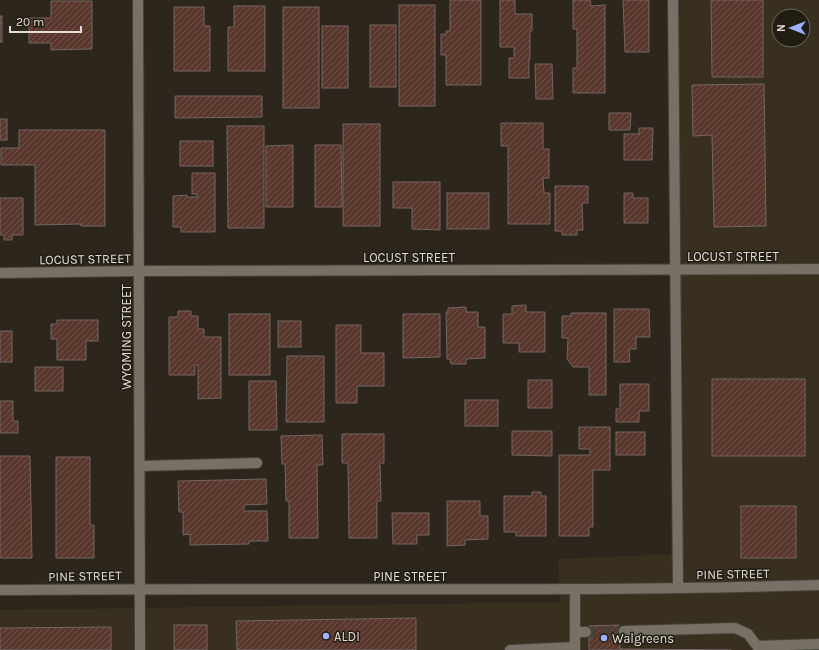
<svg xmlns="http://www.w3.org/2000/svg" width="819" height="650" viewBox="0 0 819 650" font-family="Karla,sans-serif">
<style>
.built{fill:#382f1f;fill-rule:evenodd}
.building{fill:url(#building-hatch);stroke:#746662}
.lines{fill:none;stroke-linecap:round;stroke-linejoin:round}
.minor-tunnel{stroke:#474238;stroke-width:10;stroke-dasharray:10 5;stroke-linecap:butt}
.minor-casing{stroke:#454138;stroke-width:12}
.minor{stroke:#777065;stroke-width:10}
.poi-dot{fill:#9fb3fd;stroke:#221d13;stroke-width:1.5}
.labels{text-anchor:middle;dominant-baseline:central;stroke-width:3;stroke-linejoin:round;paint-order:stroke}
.street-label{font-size:13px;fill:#e2ded7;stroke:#221d13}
.poi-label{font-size:13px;fill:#e2ded7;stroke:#221d13;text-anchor:start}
</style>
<defs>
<pattern id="building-hatch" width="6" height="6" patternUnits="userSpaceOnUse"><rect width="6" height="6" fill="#59372c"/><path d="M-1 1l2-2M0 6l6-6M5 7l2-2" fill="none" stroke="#71544a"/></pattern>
</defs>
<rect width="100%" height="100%" fill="#2c261c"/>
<!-- built -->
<path class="built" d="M 675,0 L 819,0 L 819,650 L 0,650 L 0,610 L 560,602 L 558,559 L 676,554 ZM 779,16 L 803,16 L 803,40 L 779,40 Z"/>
<!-- building -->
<g class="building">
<path d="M 450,0 L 481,0 L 481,85 L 446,85 L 446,55 L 441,55 L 441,34 L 446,34 L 446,31 L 450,31 Z"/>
<path d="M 500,0 L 515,0 L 515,14 L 532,14 L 532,31 L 530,31 L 530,59 L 529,59 L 529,78 L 509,78 L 509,58 L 514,58 L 514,47 L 500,47 Z"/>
<path d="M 573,0 L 590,0 L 591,6 L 605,5 L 605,93 L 573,93 L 573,68 L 577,68 L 577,29 L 573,29 Z"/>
<path d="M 623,0 L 649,0 L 649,52 L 625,52 Z"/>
<path d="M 711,0 L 763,0 L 763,77 L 712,77 Z"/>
<path d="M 51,1 L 92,1 L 92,49 L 51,50 L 51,43 L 29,43 L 29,18 L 51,18 Z"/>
<rect x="399" y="5" width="36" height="101"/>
<path d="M 234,6 L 265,6 L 265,71 L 228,71 L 228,27 L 234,27 Z"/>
<path d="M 174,7 L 204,7 L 204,26 L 210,26 L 210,71 L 174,71 Z"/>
<rect x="283" y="7" width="36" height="101"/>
<rect x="0" y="16" width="2" height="26"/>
<rect x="370" y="25" width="26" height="62"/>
<rect x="322" y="26" width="26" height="62"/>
<path d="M 535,64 L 552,64 L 553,99 L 536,99 Z"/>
<path d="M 764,84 L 766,226 L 714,227 L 712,135 L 693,136 L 692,85 Z"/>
<path d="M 175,96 L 262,96 L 262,117 L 175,118 Z"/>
<path d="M 609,113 L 631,113 L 630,130 L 609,130 Z"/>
<rect x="0" y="119" width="7" height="21"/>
<path d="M 501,123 L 543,123 L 543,149 L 549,149 L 549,178 L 543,178 L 544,193 L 550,193 L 550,224 L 508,224 L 508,146 L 501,146 Z"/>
<rect x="343" y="124" width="37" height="102"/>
<path d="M 227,126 L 264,126 L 264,228 L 228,228 Z"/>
<path d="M 639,128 L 653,128 L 652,160 L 624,160 L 624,134 L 639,134 Z"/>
<path d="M 19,130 L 105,130 L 105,226 L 81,226 L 81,224 L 35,225 L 35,165 L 1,165 L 1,148 L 19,148 Z"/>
<rect x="180" y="141" width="33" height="25"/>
<path d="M 293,145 L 293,207 L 266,207 L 266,146 Z"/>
<path d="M 315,145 L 341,145 L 342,207 L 315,207 Z"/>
<path d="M 192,173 L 215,173 L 215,232 L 181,232 L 181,227 L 173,227 L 173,196 L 187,195 L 187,197 L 197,197 L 197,194 L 192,194 Z"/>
<path d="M 393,182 L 440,182 L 440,230 L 412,229 L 412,208 L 393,208 Z"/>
<path d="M 555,186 L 588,186 L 588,203 L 582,203 L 583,230 L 577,230 L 577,235 L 562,235 L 562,231 L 555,231 Z"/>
<rect x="447" y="193" width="42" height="36"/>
<path d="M 624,193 L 633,193 L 633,198 L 648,198 L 648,223 L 624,223 Z"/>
<path d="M 0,198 L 23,198 L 23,235 L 12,235 L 12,240 L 4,240 L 4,235 L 0,235 Z"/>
<path d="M 526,305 L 526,312 L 545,312 L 545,352 L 519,352 L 519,343 L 503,343 L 503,314 L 512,314 L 512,306 Z"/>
<path d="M 466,307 L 466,312 L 478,312 L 478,327 L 485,327 L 485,358 L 466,359 L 466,364 L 451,364 L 450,359 L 447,359 L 446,312 L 448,312 L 448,308 Z"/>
<path d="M 614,309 L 649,309 L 650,337 L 636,337 L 636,349 L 629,349 L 630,362 L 614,362 Z"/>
<path d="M 178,311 L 191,311 L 191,316 L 198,316 L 198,329 L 204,329 L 204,337 L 221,337 L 221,398 L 198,399 L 198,365 L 195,365 L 195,375 L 169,375 L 169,317 L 178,317 Z"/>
<path d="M 571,313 L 606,313 L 606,395 L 589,395 L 589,367 L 573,367 L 567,359 L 568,338 L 562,338 L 562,316 L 571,316 Z"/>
<rect x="229" y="314" width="41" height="61"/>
<path d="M 403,314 L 440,314 L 440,357 L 403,358 Z"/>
<path d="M 57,320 L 98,320 L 98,341 L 86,341 L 86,360 L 57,360 L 57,339 L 51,339 L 51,324 L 57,324 Z"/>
<rect x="278" y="321" width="23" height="26"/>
<path d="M 336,325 L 361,325 L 361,353 L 384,353 L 384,386 L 357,386 L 357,403 L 336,403 Z"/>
<rect x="0" y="331" width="12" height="31"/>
<path d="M 287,356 L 324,356 L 324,422 L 286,422 Z"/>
<rect x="35" y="367" width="28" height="24"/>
<rect x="712" y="379" width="93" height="77"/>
<rect x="528" y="380" width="24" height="28"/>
<path d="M 249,381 L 276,381 L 277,430 L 249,430 Z"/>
<path d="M 620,384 L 649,384 L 649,411 L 639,411 L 639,422 L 616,422 L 616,409 L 620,409 Z"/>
<rect x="465" y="400" width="33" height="26"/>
<path d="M 0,401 L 13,401 L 13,421 L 18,421 L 18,433 L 0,433 Z"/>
<path d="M 579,427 L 610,427 L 610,470 L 593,470 L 593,527 L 589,527 L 589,536 L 559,536 L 559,455 L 590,455 L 590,449 L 579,449 Z"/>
<path d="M 512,431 L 552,431 L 552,456 L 512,455 Z"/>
<rect x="616" y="432" width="29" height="23"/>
<path d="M 342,434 L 384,434 L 384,463 L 380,463 L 381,501 L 377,501 L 377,538 L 349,538 L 348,463 L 342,463 Z"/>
<path d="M 322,435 L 323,465 L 317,465 L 318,538 L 289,538 L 289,501 L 286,501 L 285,464 L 282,464 L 281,436 Z"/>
<path d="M 0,456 L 30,456 L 32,558 L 0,558 Z"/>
<path d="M 56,457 L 90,457 L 90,525 L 94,525 L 94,558 L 56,558 Z"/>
<path d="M 266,479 L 267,504 L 244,505 L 244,511 L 267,511 L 268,541 L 249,541 L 249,544 L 190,545 L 190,534 L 183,535 L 183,512 L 179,512 L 178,481 Z"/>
<path d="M 532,492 L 541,492 L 541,496 L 546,496 L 546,536 L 516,536 L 516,532 L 504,532 L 504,496 L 532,496 Z"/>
<path d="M 447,501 L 480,501 L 480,516 L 488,516 L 488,539 L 465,540 L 465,545 L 447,546 Z"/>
<rect x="741" y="506" width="55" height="52"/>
<path d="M 392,513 L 429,513 L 429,535 L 417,535 L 417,544 L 393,544 Z"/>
<path d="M 416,618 L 416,650 L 237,650 L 236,621 Z"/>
<rect x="174" y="625" width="33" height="25"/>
<path d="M 619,625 L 620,649 L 731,650 L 589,650 L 589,626 Z"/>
<path d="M 111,627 L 111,650 L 0,650 L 0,628 Z"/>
</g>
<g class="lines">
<!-- minor-tunnel -->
<path class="minor-tunnel" d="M 586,632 L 624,631"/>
<defs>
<g id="minor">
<path d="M 138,0 L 140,650"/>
<path d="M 673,0 L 678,587"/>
<path d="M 0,273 L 139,271 L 819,269"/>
<path d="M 140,466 L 257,463"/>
<path d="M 575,589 L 575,650"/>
<path d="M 0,590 C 273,587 546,593 819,585"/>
<path d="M 624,631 L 735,628 L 748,634 L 757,646 L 819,644"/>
<path d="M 575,632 L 586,632"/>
<path d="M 510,650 L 575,647"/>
</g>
</defs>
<!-- minor casing -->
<use href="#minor" class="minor-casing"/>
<!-- minor -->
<use href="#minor" class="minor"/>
</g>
<!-- markers -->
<g class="poi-dot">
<circle cx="326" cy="636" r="4"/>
<circle cx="604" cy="638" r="4"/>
</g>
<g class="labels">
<!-- street labels -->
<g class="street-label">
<text x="733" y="256">LOCUST STREET</text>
<text x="409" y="257">LOCUST STREET</text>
<text transform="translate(85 259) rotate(-1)">LOCUST STREET</text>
<text transform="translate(126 337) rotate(-90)">WYOMING STREET</text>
<text transform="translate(733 574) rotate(-1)">PINE STREET</text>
<text transform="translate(85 576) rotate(-1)">PINE STREET</text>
<text x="410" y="576">PINE STREET</text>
</g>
<!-- poi labels -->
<g class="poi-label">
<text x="334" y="636">ALDI</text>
<text x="612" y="638">Walgreens</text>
</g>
</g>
<!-- north arrow -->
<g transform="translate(791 28) rotate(270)"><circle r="19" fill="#221d13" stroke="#6f6a61"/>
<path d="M0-3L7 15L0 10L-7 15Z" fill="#9fb3fd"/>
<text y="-6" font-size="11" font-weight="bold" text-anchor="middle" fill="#e2ded7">N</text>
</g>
<!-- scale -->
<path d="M10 26v6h71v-6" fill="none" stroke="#e2ded7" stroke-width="2"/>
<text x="16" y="26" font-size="12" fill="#e2ded7" stroke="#221d13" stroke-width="3" paint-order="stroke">20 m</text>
</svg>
